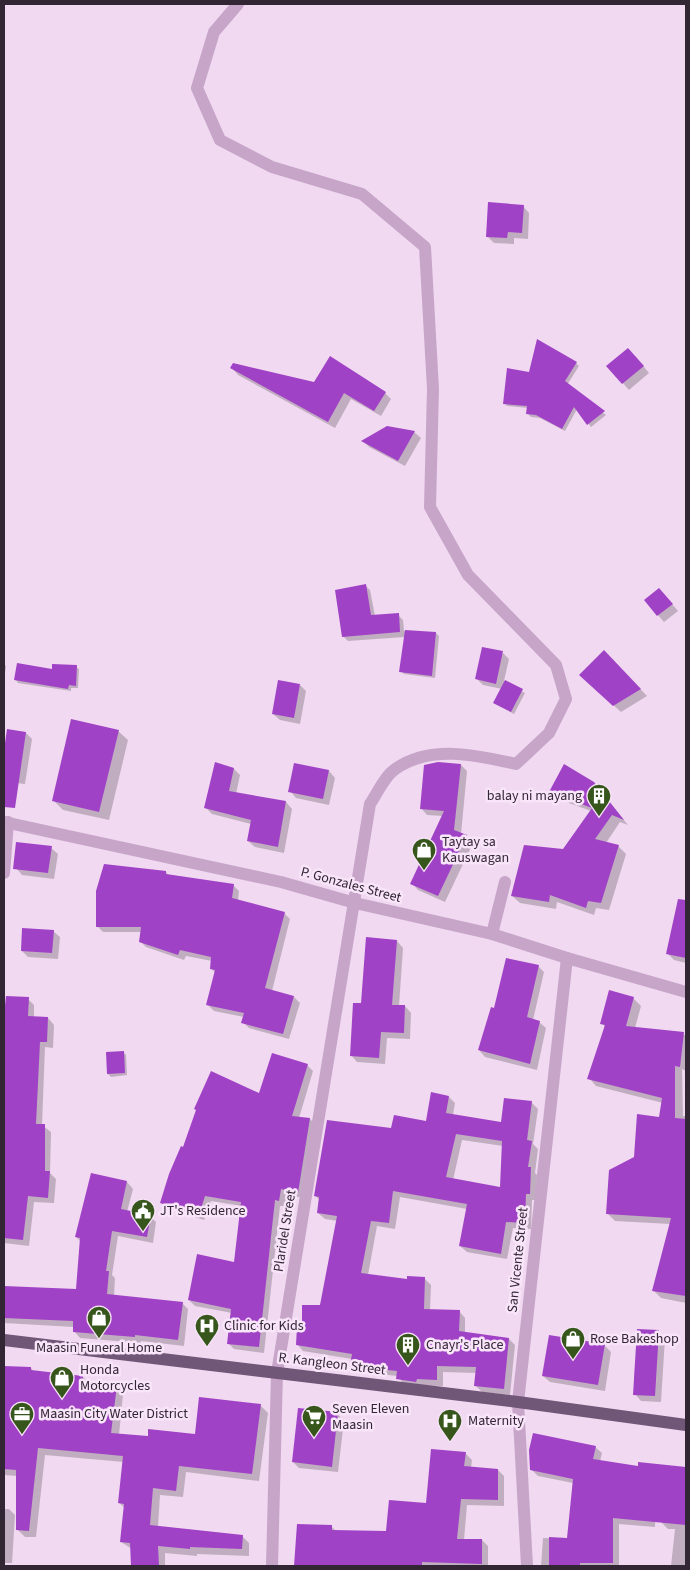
<svg xmlns="http://www.w3.org/2000/svg" width="690" height="1570" viewBox="0 0 690 1570" font-family="'Source Sans 3',sans-serif">
<style>
.shadow{fill:#0003;fill-rule:evenodd}
.building{fill:#a042c6;fill-rule:evenodd}
.lines{fill:none;stroke-linecap:round;stroke-linejoin:round}
.lane{stroke:#c6a5c9;stroke-width:12}
.street{stroke:#c6a5c9;stroke-width:12}
.primary{stroke:#715777;stroke-width:12}
.labels{text-anchor:middle;dominant-baseline:central;stroke-width:5;stroke-linejoin:round;paint-order:stroke}
.poi-label{font-size:14px;fill:#322635;stroke:#f9e5f9;text-anchor:start}
.street-label{font-size:14px;fill:#322635;stroke:#f9e5f9}
</style>
<rect width="100%" height="100%" fill="#f1d9f1"/>
<!-- shadow -->
<g class="shadow">
<path d="M 523,206 L 529,213 L 528,239 L 514,238 L 514,244 L 494,243 L 487,236 Z"/>
<path d="M 635,356 L 649,373 L 629,390 L 608,366 Z"/>
<path d="M 576,363 L 579,366 L 567,385 L 606,415 L 591,427 L 577,409 L 565,431 L 540,418 L 531,417 L 528,414 L 528,408 L 507,406 L 504,403 L 530,373 Z"/>
<path d="M 232,368 L 314,384 L 385,393 L 391,399 L 381,416 L 351,399 L 335,428 L 238,375 Z"/>
<path d="M 414,432 L 421,438 L 405,466 L 369,447 L 363,441 Z"/>
<path d="M 365,585 L 370,590 L 375,616 L 398,615 L 403,620 L 404,631 L 436,633 L 439,636 L 435,678 L 404,674 L 401,671 L 405,637 L 348,641 L 343,636 Z"/>
<path d="M 659,589 L 678,611 L 664,622 L 658,615 Z"/>
<path d="M 604,651 L 647,696 L 621,712 L 587,681 Z"/>
<path d="M 503,653 L 509,659 L 504,681 L 525,693 L 514,714 L 494,703 L 502,689 L 483,685 L 476,678 Z"/>
<path d="M 4,664 L 6,666 L 4,679 Z"/>
<path d="M 76,667 L 79,669 L 78,688 L 71,688 L 71,691 L 18,683 L 16,680 Z"/>
<path d="M 300,685 L 306,691 L 300,724 L 280,720 L 273,714 Z"/>
<path d="M 8,730 L 26,733 L 32,739 L 25,784 L 8,782 L 4,778 Z"/>
<path d="M 118,731 L 128,740 L 109,820 L 63,810 L 53,800 Z"/>
<path d="M 461,765 L 467,771 L 461,834 L 473,843 L 445,902 L 418,890 L 412,883 L 443,816 L 427,815 L 421,808 Z"/>
<path d="M 234,769 L 240,775 L 236,794 L 286,802 L 292,809 L 284,853 L 255,847 L 248,841 L 251,824 L 212,814 L 205,807 Z"/>
<path d="M 329,771 L 335,778 L 329,805 L 296,798 L 290,791 Z"/>
<path d="M 593,783 L 628,825 L 620,822 L 606,843 L 618,846 L 626,854 L 609,910 L 596,908 L 594,915 L 557,902 L 556,909 L 520,903 L 512,896 L 564,850 L 591,811 L 558,799 L 551,792 Z"/>
<path d="M 51,848 L 58,854 L 54,879 L 22,875 L 16,868 Z"/>
<path d="M 166,872 L 169,876 L 233,885 L 239,891 L 238,901 L 284,913 L 290,919 L 272,991 L 294,997 L 300,1003 L 289,1039 L 249,1028 L 243,1022 L 244,1017 L 214,1011 L 208,1005 L 215,973 L 212,969 L 212,961 L 186,956 L 184,960 L 146,947 L 140,941 L 142,932 L 103,932 L 97,926 Z"/>
<path d="M 678,904 L 686,906 L 686,963 L 674,960 L 668,954 Z"/>
<path d="M 53,931 L 60,937 L 58,959 L 28,957 L 22,951 Z"/>
<path d="M 397,941 L 403,948 L 399,1006 L 405,1006 L 411,1013 L 410,1039 L 387,1038 L 385,1064 L 357,1062 L 351,1055 L 362,1005 Z"/>
<path d="M 538,966 L 544,972 L 533,1020 L 539,1022 L 546,1028 L 537,1070 L 485,1057 L 479,1050 L 495,1010 Z"/>
<path d="M 7,998 L 28,999 L 34,1005 L 34,1018 L 48,1018 L 54,1025 L 53,1048 L 45,1047 L 42,1125 L 51,1132 L 50,1173 L 56,1179 L 54,1203 L 34,1202 L 29,1246 L 4,1243 L 6,1042 L 4,1031 Z"/>
<path d="M 633,998 L 641,1006 L 635,1028 L 683,1034 L 686,1036 L 686,1071 L 682,1069 L 683,1116 L 686,1116 L 686,1303 L 661,1298 L 653,1290 L 670,1224 L 615,1221 L 607,1213 L 636,1158 L 660,1118 L 663,1103 L 596,1086 L 589,1078 L 605,1027 L 602,1023 Z"/>
<path d="M 123,1052 L 126,1055 L 127,1075 L 111,1077 L 108,1074 Z"/>
<path d="M 307,1065 L 313,1071 L 299,1118 L 310,1119 L 316,1125 L 304,1198 L 287,1195 L 285,1206 L 280,1206 L 264,1353 L 234,1349 L 228,1343 L 232,1313 L 195,1306 L 189,1300 L 235,1263 L 242,1206 L 211,1201 L 204,1220 L 167,1208 L 161,1202 L 260,1094 Z"/>
<path d="M 449,1097 L 455,1103 L 453,1115 L 502,1123 L 531,1102 L 538,1109 L 533,1144 L 538,1149 L 535,1173 L 537,1175 L 536,1200 L 532,1200 L 531,1229 L 513,1228 L 507,1259 L 467,1252 L 460,1246 L 467,1209 L 400,1197 L 395,1229 L 377,1226 L 368,1275 L 408,1280 L 424,1278 L 431,1285 L 430,1310 L 459,1311 L 465,1318 L 465,1333 L 509,1339 L 515,1345 L 510,1395 L 482,1392 L 476,1386 L 477,1373 L 443,1372 L 443,1386 L 404,1385 L 398,1376 L 358,1372 L 352,1365 L 352,1359 L 303,1351 L 297,1344 L 304,1327 L 321,1306 L 338,1221 L 325,1219 L 318,1213 L 320,1200 L 315,1196 L 392,1130 L 427,1122 ZM 462,1140 L 503,1146 L 502,1188 L 453,1180 Z"/>
<path d="M 92,1174 L 127,1182 L 133,1189 L 127,1212 L 150,1216 L 156,1222 L 153,1243 L 118,1236 L 112,1275 L 115,1278 L 114,1296 L 182,1303 L 188,1309 L 184,1346 L 141,1341 L 141,1343 L 80,1338 L 74,1331 L 74,1327 L 4,1323 L 4,1287 L 77,1290 L 81,1242 L 76,1237 Z"/>
<path d="M 658,1331 L 665,1338 L 661,1402 L 641,1401 L 635,1394 Z"/>
<path d="M 604,1345 L 611,1352 L 605,1391 L 550,1382 L 543,1376 Z"/>
<path d="M 4,1367 L 31,1368 L 34,1372 L 83,1377 L 89,1383 L 116,1387 L 123,1394 L 119,1435 L 149,1437 L 196,1435 L 260,1405 L 268,1413 L 259,1481 L 186,1472 L 183,1497 L 160,1495 L 158,1527 L 242,1536 L 249,1543 L 249,1556 L 197,1554 L 197,1556 L 165,1553 L 165,1566 L 132,1566 L 132,1549 L 121,1542 L 125,1508 L 119,1503 L 124,1462 L 45,1455 L 36,1537 L 25,1537 L 17,1529 L 17,1476 L 4,1475 Z"/>
<path d="M 337,1414 L 344,1420 L 338,1472 L 299,1468 L 293,1462 Z"/>
<path d="M 595,1447 L 602,1453 L 600,1461 L 657,1476 L 655,1527 L 619,1524 L 619,1566 L 541,1566 L 543,1538 L 568,1539 L 573,1483 L 538,1476 L 531,1469 Z"/>
<path d="M 465,1453 L 472,1460 L 471,1468 L 498,1470 L 504,1476 L 504,1506 L 467,1505 L 464,1540 L 482,1540 L 488,1546 L 488,1566 L 295,1566 L 298,1525 L 332,1527 L 336,1531 L 387,1532 L 427,1505 Z"/>
<path d="M 674,1467 L 686,1468 L 686,1566 L 671,1566 L 675,1529 L 668,1529 L 661,1522 Z"/>
<path d="M 4,1509 L 9,1509 L 15,1515 L 12,1563 L 4,1563 Z"/>
</g>
<!-- building -->
<g class="building">
<path d="M 488,202 L 524,205 L 522,233 L 508,232 L 507,238 L 486,237 Z"/>
<path d="M 537,339 L 577,362 L 565,381 L 605,411 L 587,425 L 574,407 L 562,429 L 536,415 L 526,414 L 527,406 L 503,404 L 507,368 L 529,372 Z"/>
<path d="M 628,348 L 644,366 L 622,384 L 606,366 Z"/>
<path d="M 330,356 L 386,392 L 374,411 L 344,393 L 328,422 L 230,368 L 233,363 L 314,382 Z"/>
<path d="M 387,426 L 415,431 L 398,461 L 361,441 Z"/>
<path d="M 366,584 L 371,615 L 399,613 L 400,632 L 342,637 L 335,590 Z"/>
<path d="M 659,588 L 673,604 L 657,616 L 644,600 Z"/>
<path d="M 405,630 L 436,632 L 432,676 L 399,672 Z"/>
<path d="M 482,647 L 503,651 L 496,684 L 475,679 Z"/>
<path d="M 604,650 L 641,689 L 613,706 L 579,675 Z"/>
<path d="M 17,663 L 52,669 L 52,664 L 77,665 L 76,686 L 69,685 L 68,689 L 14,680 Z"/>
<path d="M 278,680 L 300,684 L 294,718 L 272,714 Z"/>
<path d="M 505,680 L 523,689 L 511,712 L 493,703 Z"/>
<path d="M 71,719 L 119,730 L 99,812 L 52,801 Z"/>
<path d="M 7,729 L 26,732 L 15,808 L 4,807 L 4,750 Z"/>
<path d="M 215,762 L 234,768 L 229,791 L 286,801 L 278,847 L 247,841 L 251,820 L 204,808 Z"/>
<path d="M 438,762 L 461,764 L 454,830 L 467,835 L 438,896 L 410,884 L 444,811 L 420,809 L 424,765 Z"/>
<path d="M 294,763 L 329,770 L 323,799 L 288,792 Z"/>
<path d="M 564,764 L 594,782 L 624,820 L 612,815 L 595,839 L 619,845 L 601,903 L 588,901 L 586,908 L 550,895 L 549,902 L 511,896 L 524,845 L 563,849 L 592,808 L 549,792 Z"/>
<path d="M 16,842 L 52,846 L 48,873 L 13,869 Z"/>
<path d="M 104,864 L 166,871 L 166,874 L 234,884 L 232,898 L 285,912 L 265,988 L 294,996 L 283,1034 L 241,1023 L 244,1013 L 206,1005 L 215,970 L 210,969 L 211,957 L 180,950 L 178,955 L 139,942 L 141,927 L 96,927 L 96,891 Z"/>
<path d="M 678,899 L 686,900 L 686,958 L 666,954 Z"/>
<path d="M 22,928 L 54,930 L 52,953 L 21,951 Z"/>
<path d="M 366,937 L 397,940 L 392,1005 L 405,1005 L 404,1033 L 381,1032 L 379,1058 L 350,1056 L 353,1003 L 361,1003 Z"/>
<path d="M 506,958 L 539,965 L 527,1017 L 540,1021 L 530,1064 L 478,1050 L 491,1007 L 494,1008 Z"/>
<path d="M 609,990 L 634,997 L 626,1026 L 684,1032 L 680,1067 L 675,1066 L 675,1118 L 686,1119 L 686,1296 L 652,1291 L 671,1218 L 606,1214 L 609,1170 L 634,1157 L 637,1114 L 659,1117 L 662,1098 L 587,1079 L 605,1025 L 600,1024 Z"/>
<path d="M 6,996 L 29,997 L 28,1016 L 48,1017 L 47,1042 L 40,1042 L 36,1124 L 45,1124 L 45,1171 L 50,1171 L 48,1198 L 28,1196 L 23,1240 L 4,1238 L 4,1015 Z"/>
<path d="M 124,1051 L 125,1073 L 107,1074 L 106,1052 Z"/>
<path d="M 272,1053 L 308,1064 L 292,1116 L 310,1118 L 298,1193 L 281,1189 L 279,1201 L 275,1200 L 259,1347 L 227,1344 L 231,1309 L 188,1300 L 197,1254 L 234,1262 L 241,1202 L 205,1196 L 199,1215 L 160,1203 L 169,1174 L 181,1146 L 183,1147 L 196,1110 L 194,1109 L 211,1071 L 259,1093 Z"/>
<path d="M 431,1092 L 449,1096 L 446,1113 L 501,1122 L 504,1098 L 532,1101 L 527,1140 L 532,1141 L 528,1167 L 531,1167 L 530,1194 L 526,1194 L 525,1223 L 506,1222 L 501,1254 L 459,1246 L 467,1204 L 393,1191 L 389,1223 L 371,1221 L 361,1273 L 407,1279 L 407,1276 L 425,1277 L 424,1309 L 460,1310 L 459,1331 L 509,1338 L 504,1389 L 474,1386 L 476,1367 L 437,1366 L 437,1380 L 417,1379 L 416,1382 L 396,1379 L 397,1371 L 350,1366 L 352,1354 L 296,1345 L 297,1326 L 302,1326 L 302,1305 L 320,1305 L 337,1216 L 317,1213 L 319,1197 L 314,1196 L 327,1120 L 391,1128 L 394,1115 L 426,1121 ZM 456,1134 L 502,1141 L 500,1187 L 446,1177 Z"/>
<path d="M 91,1173 L 127,1181 L 121,1209 L 151,1215 L 147,1237 L 112,1231 L 106,1271 L 109,1271 L 107,1294 L 183,1302 L 178,1340 L 135,1335 L 135,1337 L 73,1332 L 73,1321 L 4,1318 L 4,1286 L 76,1289 L 80,1238 L 75,1237 Z"/>
<path d="M 637,1329 L 659,1330 L 655,1396 L 633,1395 Z"/>
<path d="M 549,1335 L 605,1344 L 598,1385 L 542,1376 Z"/>
<path d="M 4,1366 L 31,1367 L 31,1370 L 83,1376 L 83,1381 L 117,1385 L 111,1433 L 148,1436 L 148,1429 L 195,1434 L 199,1397 L 261,1404 L 252,1474 L 179,1466 L 176,1491 L 153,1488 L 150,1525 L 243,1535 L 242,1549 L 190,1547 L 190,1549 L 158,1546 L 159,1566 L 131,1566 L 130,1543 L 120,1542 L 124,1504 L 118,1503 L 123,1456 L 38,1448 L 29,1531 L 16,1530 L 16,1470 L 4,1469 Z"/>
<path d="M 298,1408 L 338,1412 L 332,1467 L 292,1462 Z"/>
<path d="M 533,1433 L 596,1446 L 593,1459 L 638,1466 L 638,1462 L 686,1467 L 686,1525 L 613,1518 L 613,1563 L 580,1563 L 580,1566 L 549,1566 L 549,1537 L 567,1538 L 573,1479 L 530,1470 L 529,1450 Z"/>
<path d="M 431,1449 L 466,1452 L 464,1466 L 498,1469 L 498,1500 L 461,1499 L 457,1539 L 482,1539 L 482,1564 L 422,1562 L 422,1566 L 294,1566 L 297,1524 L 332,1525 L 332,1530 L 386,1531 L 389,1500 L 426,1503 Z"/>
</g>
<g class="lines">
<!-- lane -->
<path class="lane" d="M 492,934 L 505,882"/>
<!-- street -->
<g class="street">
<path d="M 238,4 L 214,32 L 197,88 L 220,140 L 272,167 L 362,194 L 425,247 L 433,389 L 430,507 L 468,575 L 556,665 L 566,699 L 549,733 L 516,764 C 477,755 429,744 394,770 C 384,777 377,794 370,804 L 277,1373 L 272,1566"/>
<path d="M 4,822 L 281,882 L 355,903 L 492,934 L 567,958 L 686,992"/>
<path d="M 4,873 L 8,822"/>
<path d="M 527,1566 L 518,1402 L 567,958"/>
</g>
<!-- primary -->
<path class="primary" d="M 4,1340 L 518,1402 L 686,1425"/>
</g>
<!-- icons -->
<defs>
<symbol id="building-pin" viewBox="-11 -11 22 30"><path d="M0 17L-7.5 6A9.5 9.5 0 1 1 7.5 6Z" fill="#37561c" stroke="#f9e5f9"/><path d="M-4-6H4V6H1V3H-1V6H-4ZM-2.5-4.3h1.7v1.8h-1.7ZM.8-4.3h1.7v1.8H.8ZM-2.5-1h1.7V.8h-1.7ZM.8-1h1.7V.8H.8Z" fill="#fff"/></symbol>
<symbol id="shop-pin" viewBox="-11 -11 22 30"><path d="M0 17L-7.5 6A9.5 9.5 0 1 1 7.5 6Z" fill="#37561c" stroke="#f9e5f9"/><path d="M-5-2.5h2.3a2.7 3.5 0 0 1 5.4 0H5L5.5 6h-11ZM-1.5-2.5h3a1.5 2.3 0 0 0-3 0Z" fill="#fff"/></symbol>
<symbol id="civic-pin" viewBox="-11 -11 22 30"><path d="M0 17L-7.5 6A9.5 9.5 0 1 1 7.5 6Z" fill="#37561c" stroke="#f9e5f9"/><path d="M-.6-6.5H3V-4.5H.6V-3L4-1V1h2V6H-6V1h2V-1L-.6-3ZM-1.2 2.5V6h2.4V2.5Z" fill="#fff"/></symbol>
<symbol id="hospital-pin" viewBox="-11 -11 22 30"><path d="M0 17L-7.5 6A9.5 9.5 0 1 1 7.5 6Z" fill="#37561c" stroke="#f9e5f9"/><path d="M-5-5h3v3.5h4V-5h3V5h-3V1.5h-4V5h-3Z" fill="#fff"/></symbol>
<symbol id="office-pin" viewBox="-11 -11 22 30"><path d="M0 17L-7.5 6A9.5 9.5 0 1 1 7.5 6Z" fill="#37561c" stroke="#f9e5f9"/><path d="M-6-3h4V-5.5h4V-3h4V5H-6ZM-1-4.5V-3h2v-1.5ZM-6 0V1H6V0Z" fill="#fff"/></symbol>
<symbol id="supermarket-pin" viewBox="-11 -11 22 30"><path d="M0 17L-7.5 6A9.5 9.5 0 1 1 7.5 6Z" fill="#37561c" stroke="#f9e5f9"/><path d="M-6-5.5h2.5l.6 2H6L4.5 2H-2.5L-4.4-4H-6ZM-1.5 3.2a1.3 1.3 0 1 0 .1 0ZM3 3.2a1.3 1.3 0 1 0 .1 0Z" fill="#fff"/></symbol>
</defs>
<g fill-rule="evenodd">
<use href="#building-pin" x="585" y="782" width="28" height="38"/>
<use href="#shop-pin" x="410" y="836" width="28" height="38"/>
<use href="#civic-pin" x="129" y="1197" width="28" height="38"/>
<use href="#shop-pin" x="85" y="1304" width="28" height="38"/>
<use href="#hospital-pin" x="193" y="1312" width="28" height="38"/>
<use href="#shop-pin" x="559" y="1325" width="28" height="38"/>
<use href="#building-pin" x="394" y="1331" width="28" height="38"/>
<use href="#shop-pin" x="48" y="1364" width="28" height="38"/>
<use href="#office-pin" x="8" y="1400" width="28" height="38"/>
<use href="#supermarket-pin" x="300" y="1403" width="28" height="38"/>
<use href="#hospital-pin" x="436" y="1407" width="28" height="38"/>
</g>
<g class="labels">
<!-- poi labels -->
<g class="poi-label">
<text x="582" y="796" text-anchor="end">balay ni mayang</text>
<text x="442" y="842">Taytay sa<tspan x="442" dy="16">Kauswagan</tspan></text>
<text x="160" y="1211">JT's Residence</text>
<text x="224" y="1326">Clinic for Kids</text>
<text x="590" y="1339">Rose Bakeshop</text>
<text x="426" y="1345">Cnayr's Place</text>
<text x="99" y="1348" text-anchor="middle">Maasin Funeral Home</text>
<text x="80" y="1370">Honda<tspan x="80" dy="16">Motorcycles</tspan></text>
<text x="332" y="1409">Seven Eleven<tspan x="332" dy="16">Maasin</tspan></text>
<text x="40" y="1414">Maasin City Water District</text>
<text x="468" y="1421">Maternity</text>
</g>
<!-- street labels -->
<g class="street-label">
<text transform="translate(351 885) rotate(15)">P. Gonzales Street</text>
<text transform="translate(285 1231) rotate(-81)">Plaridel Street</text>
<text transform="translate(518 1260) rotate(-84)">San Vicente Street</text>
<text transform="translate(332 1364) rotate(7)">R. Kangleon Street</text>
</g>
</g>
<!-- border -->
<rect width="690" height="1570" fill="none" stroke="#322635" stroke-width="10"/>
</svg>
